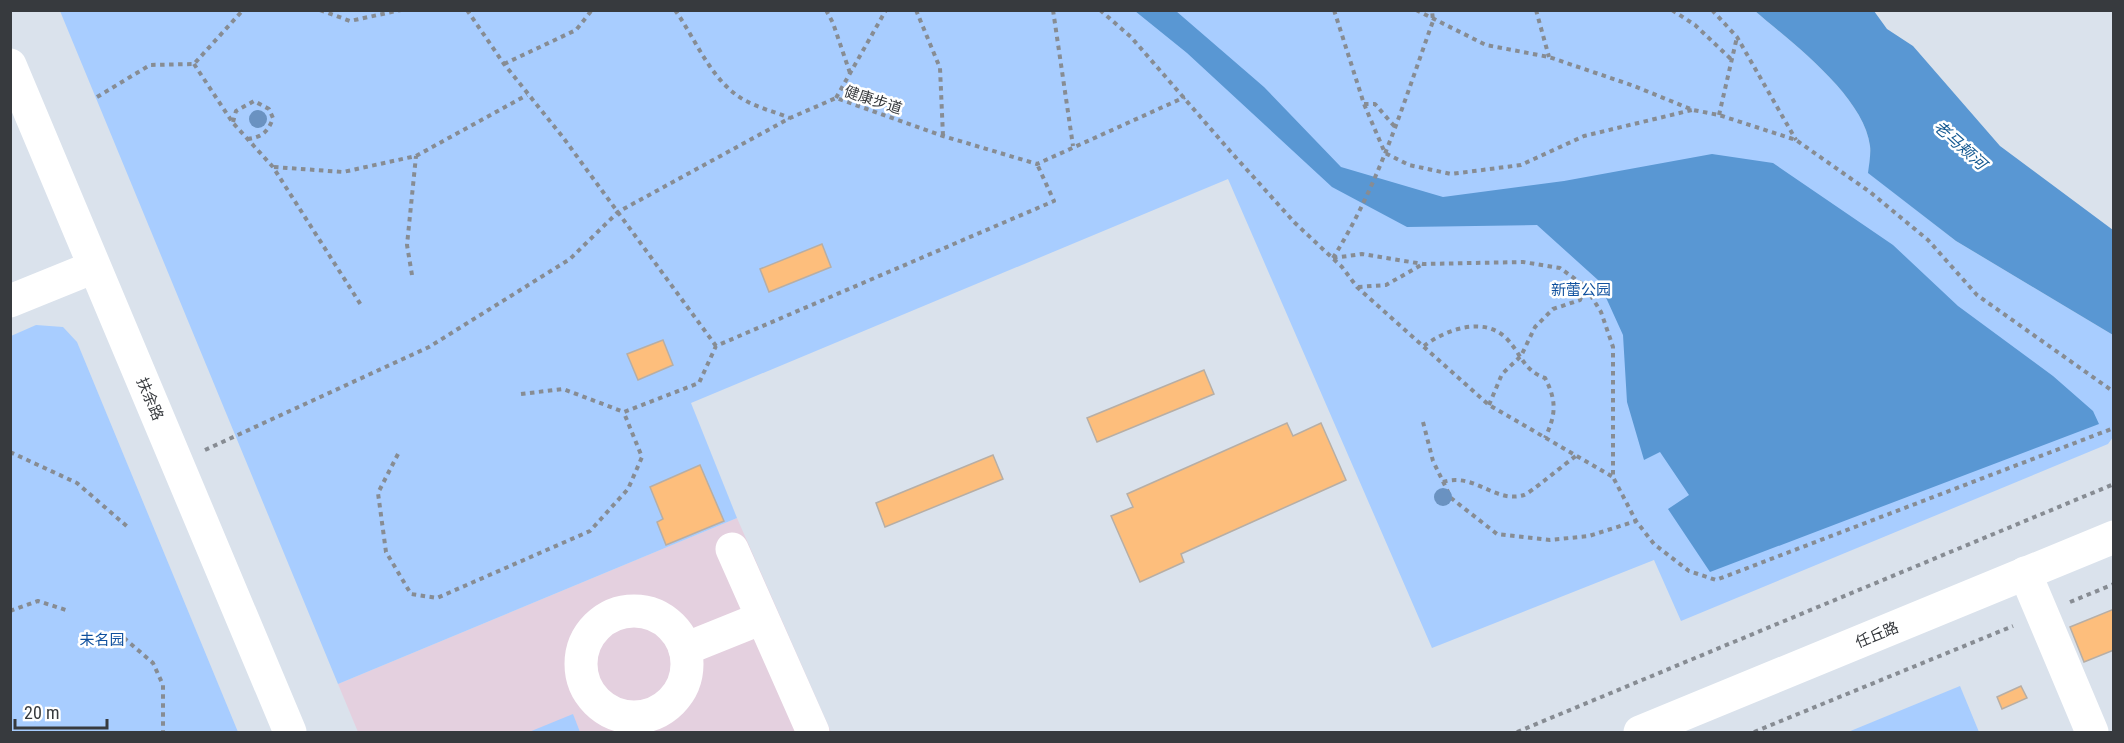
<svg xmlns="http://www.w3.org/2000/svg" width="2124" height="743" viewBox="0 0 2124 743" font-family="'Roboto Condensed','Noto Sans SC',sans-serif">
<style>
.commercial{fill:#e4d0df}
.green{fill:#a8cdff}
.water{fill:#5997d3}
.building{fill:#fdbe7c;stroke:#b7aea5;stroke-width:1.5}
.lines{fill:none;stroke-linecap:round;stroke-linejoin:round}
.path{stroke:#878c93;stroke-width:4;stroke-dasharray:4.5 4.5;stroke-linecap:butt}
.minor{stroke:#fff;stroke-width:33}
.tree{fill:#6a92c1}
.labels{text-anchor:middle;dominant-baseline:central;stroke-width:5;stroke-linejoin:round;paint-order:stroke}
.street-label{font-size:15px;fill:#373a3e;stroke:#fff}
.park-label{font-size:15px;fill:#0f509e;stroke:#fff}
.water-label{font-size:16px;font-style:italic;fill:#155991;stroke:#fff}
</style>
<rect width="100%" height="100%" fill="#dae2ec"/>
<!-- commercial -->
<path class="commercial" d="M 737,518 L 831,732 L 358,732 L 338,684 Z"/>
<!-- green -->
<g class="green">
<path d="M 60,11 L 1755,11 C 1791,42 1864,96 1870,146 C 1871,154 1869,165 1869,173 L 1956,241 L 2113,335 L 2113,437 L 2108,444 L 1681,621 L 1654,560 L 1432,648 L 1228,179 L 691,403 L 737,518 L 338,684 Z"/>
<path d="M 36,325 L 63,327 L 77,342 L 238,732 L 11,732 L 11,336 Z"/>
<path d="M 1960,686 L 1979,732 L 1848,732 Z"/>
<path d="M 573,714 L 580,732 L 529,732 Z"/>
</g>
<!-- water -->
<g class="water">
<path d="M 1135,11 L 1176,11 L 1264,87 L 1341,167 L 1443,197 L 1564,181 L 1712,154 L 1773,163 L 1893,245 L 1958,306 L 2053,376 L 2093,411 L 2099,424 L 1710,572 L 1668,509 L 1689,495 L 1660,452 L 1644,460 L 1627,402 L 1623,335 L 1598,280 L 1537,225 L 1407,227 L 1332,187 L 1187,53 Z"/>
<path d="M 1755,11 L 1874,11 L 1887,29 L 1913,46 L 2000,146 L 2113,230 L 2113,335 L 1956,241 L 1868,173 C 1869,165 1871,154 1870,146 C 1864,96 1791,42 1755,11 Z"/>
</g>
<!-- building -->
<g class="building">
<path d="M 822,244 L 831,267 L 769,292 L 760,269 Z"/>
<path d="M 663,340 L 673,365 L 638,380 L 627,354 Z"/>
<path d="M 1204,370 L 1214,394 L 1097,442 L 1087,418 Z"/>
<path d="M 1287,423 L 1293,436 L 1321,423 L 1346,480 L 1181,554 L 1184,562 L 1140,582 L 1111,516 L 1133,507 L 1127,494 Z"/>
<path d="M 993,455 L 1003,479 L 885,527 L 876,503 Z"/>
<path d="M 700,465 L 724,521 L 666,545 L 657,522 L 663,519 L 650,487 Z"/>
<path d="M 2114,609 L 2114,650 L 2084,662 L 2070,627 Z"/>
<path d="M 2021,686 L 2027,698 L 2002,709 L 1997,697 Z"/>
</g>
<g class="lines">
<!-- path -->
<g class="path">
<path d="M 320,10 L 350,21 L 401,10"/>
<path d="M 467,10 L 504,64 L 562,136 L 716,346"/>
<path d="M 675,10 C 697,41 711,82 746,101 C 759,108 775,112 790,118"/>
<path d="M 826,10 L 833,23 L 851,76"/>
<path d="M 916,10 L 940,68 L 943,136"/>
<path d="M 1053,10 L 1073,146"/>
<path d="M 1100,10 L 1131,37 L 1230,151 L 1295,223 L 1342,267 L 1357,287 L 1489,405 L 1613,477"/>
<path d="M 1334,10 L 1364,104 L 1385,153 L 1409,165 L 1451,174 L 1521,165 L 1584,136 L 1692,110"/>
<path d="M 1416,10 L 1486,45 L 1549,57 L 1634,86 L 1693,110 L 1719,115 L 1796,140 L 1870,192 L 1928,240 L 1977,295 L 2114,392"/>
<path d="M 1536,10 L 1549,57"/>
<path d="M 1672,10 L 1695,25 L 1732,60"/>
<path d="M 1712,10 L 1737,37 L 1796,140"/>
<path d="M 194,64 L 233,123 L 273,167 L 361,305"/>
<path d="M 504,64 L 576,30 L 592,10"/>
<path d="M 97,97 L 150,65 L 194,64 L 243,10"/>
<path d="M 836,98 L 886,10"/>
<path d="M 1364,104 L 1375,104 L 1395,127"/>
<path d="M 1719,115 L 1737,37"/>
<path d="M 233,122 L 236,111 L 254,101 L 269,109 L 273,118 C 268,132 262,137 248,139"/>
<path d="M 274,167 L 343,172 L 416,156 L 527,95"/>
<path d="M 1333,258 L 1362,254 L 1423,264 L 1523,262 L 1560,268 L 1585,286 L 1601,312 L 1613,347 L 1613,477 L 1636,521 L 1654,544 L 1689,571 L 1716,580 L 2114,428"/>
<path d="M 1333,258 C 1379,185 1404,102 1433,21 L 1432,10"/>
<path d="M 412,275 L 407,245 L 416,156"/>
<path d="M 1358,287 L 1386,285 L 1423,264"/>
<path d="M 1424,346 C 1445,330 1484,315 1507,339 C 1522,355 1523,370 1545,378 C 1557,401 1556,415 1545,438"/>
<path d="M 521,394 L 563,389 L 624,412 L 699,383 L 716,346 L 1054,201 L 1037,164"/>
<path d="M 1489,405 L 1502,374 L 1521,356 L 1535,327 L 1553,309 L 1580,300 L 1585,287"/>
<path d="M 1423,422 L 1433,461 L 1451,498 L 1497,534 L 1550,540 L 1589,536 L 1636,521"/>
<path d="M 205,450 L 429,347 L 570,259 L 618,212 L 790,118 L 836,98 L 943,136 L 1037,164 L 1185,97"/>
<path d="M 10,452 L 77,483 L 130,529"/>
<path d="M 398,454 L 378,493 L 386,552 L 411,594 L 437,598 L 590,531 L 628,489 L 642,457 L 624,413"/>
<path d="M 1443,482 C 1475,472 1495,504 1524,495 C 1529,494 1567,462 1576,456"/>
<path d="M 2070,602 L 2114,584"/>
<path d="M 10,611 L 38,601 L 69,611"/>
<path d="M 117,632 L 153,663 L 163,685 L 163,732"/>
<path d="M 1517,732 L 2114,484"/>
<path d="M 1754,732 L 2013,626"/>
</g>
<!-- minor -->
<g class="minor">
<path d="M 10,65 L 290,732"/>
<path d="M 10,301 L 94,267"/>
<path d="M 732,549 L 813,732"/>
<path d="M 2025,573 L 2092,732"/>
<circle cx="634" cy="664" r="53"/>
<path d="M 685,649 L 762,618"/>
<path d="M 1640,732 L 2114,537"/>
</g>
</g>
<!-- trees -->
<g class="tree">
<circle cx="258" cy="119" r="9"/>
<circle cx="1443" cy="497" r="9"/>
</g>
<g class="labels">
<!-- street labels -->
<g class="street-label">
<text transform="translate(873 100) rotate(18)">健康步道</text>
<text transform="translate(150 399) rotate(67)">扶余路</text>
<text transform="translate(1877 635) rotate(-22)">任丘路</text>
</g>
<!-- park labels -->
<g class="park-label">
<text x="1581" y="290">新蕾公园</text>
<text x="102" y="640">未名园</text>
</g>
<!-- water labels -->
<g class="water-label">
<text transform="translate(1960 145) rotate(42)">老马颊河</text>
</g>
</g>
<!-- border -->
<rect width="2124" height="743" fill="none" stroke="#373a3e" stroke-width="24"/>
<!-- scale -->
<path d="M15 719v9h92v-9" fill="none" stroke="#373a3e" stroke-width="3"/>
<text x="24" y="719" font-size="18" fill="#373a3e" stroke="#ffffff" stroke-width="4.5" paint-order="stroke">20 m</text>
</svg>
